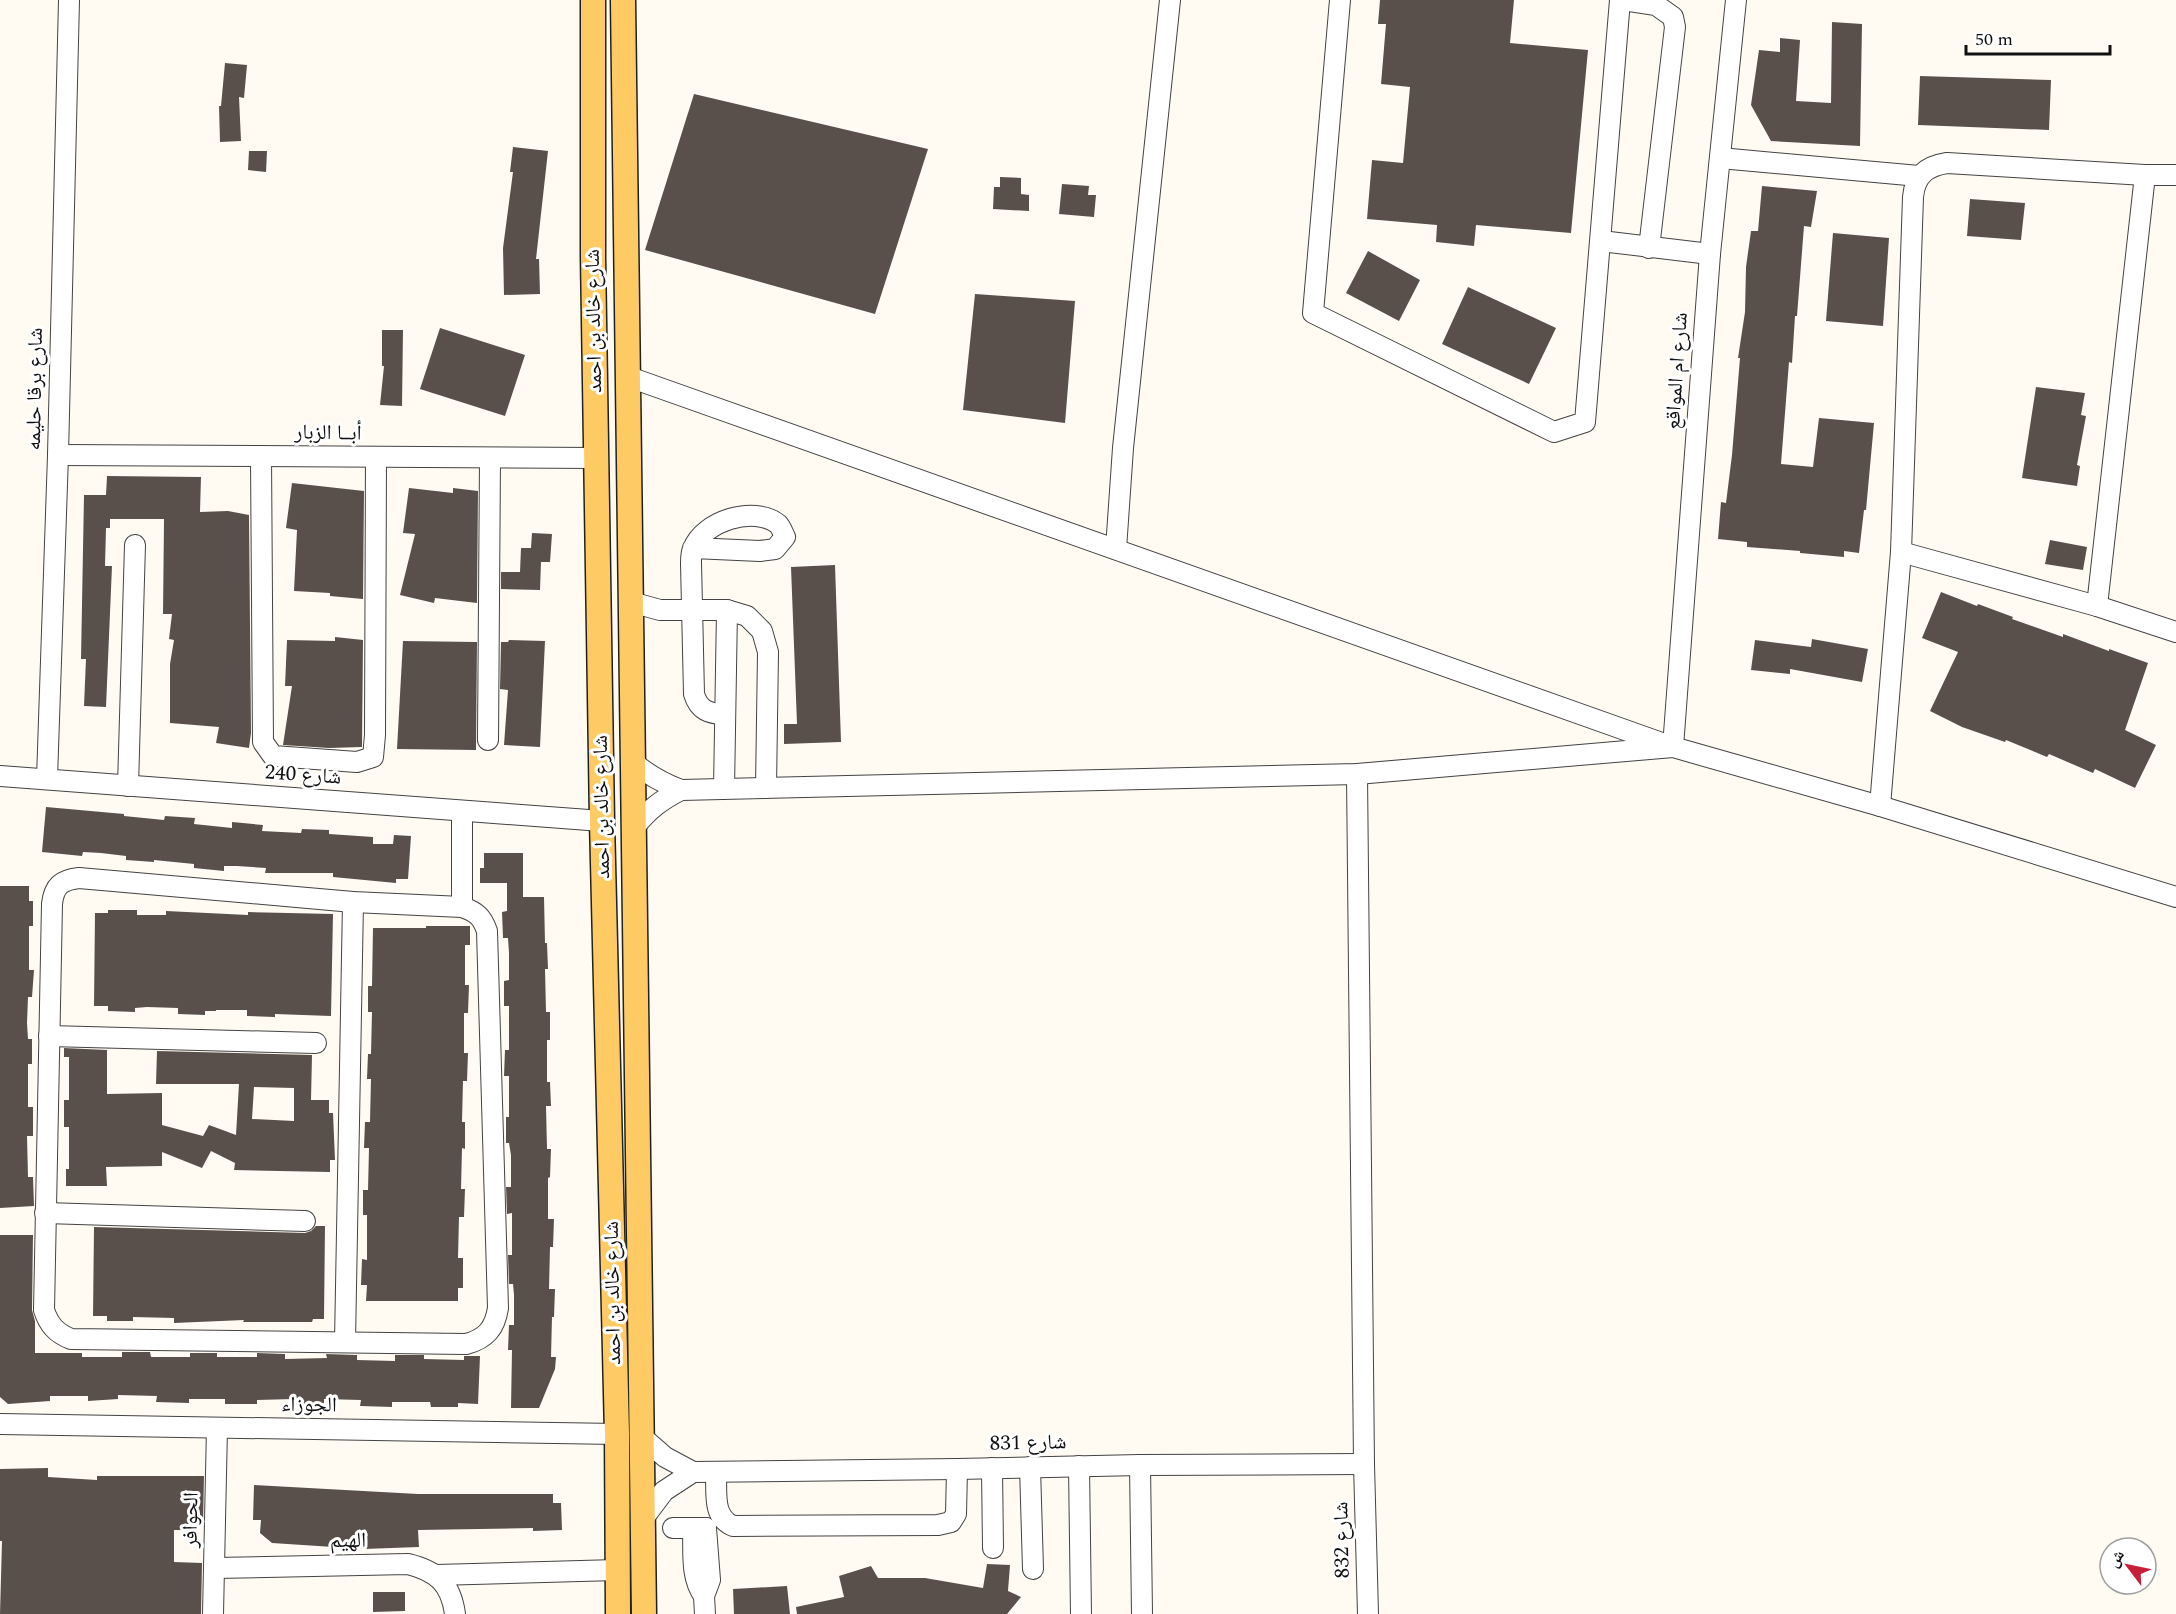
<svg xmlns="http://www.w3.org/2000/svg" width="2176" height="1614" viewBox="0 0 2176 1614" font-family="Spectral,'Noto Naskh Arabic',serif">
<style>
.building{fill:#59504c;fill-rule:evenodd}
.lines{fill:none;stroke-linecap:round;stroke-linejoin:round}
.minor-casing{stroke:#434343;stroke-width:22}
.major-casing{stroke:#212121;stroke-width:27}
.minor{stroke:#fff;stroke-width:20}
.major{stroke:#feca64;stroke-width:24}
.labels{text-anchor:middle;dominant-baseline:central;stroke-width:6;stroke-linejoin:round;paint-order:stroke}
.street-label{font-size:21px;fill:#101010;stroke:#fff}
</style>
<rect width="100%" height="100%" fill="#fffbf3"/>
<!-- building -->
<g class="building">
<path d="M 1380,0 L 1514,0 L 1510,43 L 1588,50 L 1571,233 L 1476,225 L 1474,246 L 1436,242 L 1437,225 L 1367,219 L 1372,160 L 1403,163 L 1410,87 L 1381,84 L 1386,24 L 1378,24 Z"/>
<path d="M 1832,22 L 1862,24 L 1860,146 L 1771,141 L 1751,105 L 1759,50 L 1780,52 L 1780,38 L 1800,40 L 1796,101 L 1831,103 Z"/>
<path d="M 225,63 L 247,65 L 244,98 L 239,97 L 241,141 L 220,142 L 219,106 L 221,106 Z"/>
<path d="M 1920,76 L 2051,80 L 2049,130 L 1918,125 Z"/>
<path d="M 694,94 L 928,149 L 875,314 L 645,250 Z"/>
<path d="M 513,147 L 548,151 L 536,259 L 539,259 L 540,294 L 504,295 L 503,248 L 513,172 L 510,172 Z"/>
<path d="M 249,151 L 267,151 L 266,172 L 248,170 Z"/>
<path d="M 1000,177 L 1021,178 L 1021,194 L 1029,195 L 1029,211 L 993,209 L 994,187 L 1000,187 Z"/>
<path d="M 1062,184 L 1089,186 L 1088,195 L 1096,195 L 1094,217 L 1059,214 Z"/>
<path d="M 1762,186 L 1817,191 L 1811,227 L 1804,226 L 1797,316 L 1795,316 L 1792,363 L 1789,362 L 1781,464 L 1813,467 L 1819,418 L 1874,423 L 1866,510 L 1864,510 L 1859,553 L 1844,551 L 1844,557 L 1800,553 L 1800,551 L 1747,547 L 1747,542 L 1718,539 L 1721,502 L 1726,503 L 1732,455 L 1740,358 L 1738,358 L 1745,312 L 1746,267 L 1751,231 L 1758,231 Z"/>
<path d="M 1970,199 L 2025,203 L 2021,240 L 1967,236 Z"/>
<path d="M 1833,233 L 1889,238 L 1883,326 L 1826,321 Z"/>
<path d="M 1368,251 L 1420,280 L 1399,321 L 1346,293 Z"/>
<path d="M 1468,287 L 1556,328 L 1529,384 L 1442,344 Z"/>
<path d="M 975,294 L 1075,301 L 1065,423 L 963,410 Z"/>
<path d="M 440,328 L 525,355 L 505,416 L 420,389 Z"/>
<path d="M 382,330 L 403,330 L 402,406 L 380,405 L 384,366 L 382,366 Z"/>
<path d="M 2036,387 L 2085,393 L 2081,415 L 2086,416 L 2077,465 L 2080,466 L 2077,486 L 2022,478 Z"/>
<path d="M 107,476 L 201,477 L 200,512 L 228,511 L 249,515 L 251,733 L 249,748 L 216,743 L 219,727 L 170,723 L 170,664 L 174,640 L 169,639 L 172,614 L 163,614 L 164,519 L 110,519 L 110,528 L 106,528 L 105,566 L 112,566 L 106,707 L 84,706 L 86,659 L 81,659 L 84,495 L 106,495 Z"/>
<path d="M 292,483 L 364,491 L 363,599 L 330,596 L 330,593 L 294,591 L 297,530 L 286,528 Z"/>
<path d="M 409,488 L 453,493 L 453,488 L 478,491 L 477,603 L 435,598 L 434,603 L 400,595 L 415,534 L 403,533 Z"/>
<path d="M 532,533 L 552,534 L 550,562 L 541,562 L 540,590 L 501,589 L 501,572 L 520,572 L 521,548 L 531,548 Z"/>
<path d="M 2050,540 L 2087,547 L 2083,570 L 2045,564 Z"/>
<path d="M 835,565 L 841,742 L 784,744 L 784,724 L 797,724 L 791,567 Z"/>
<path d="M 1941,592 L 1977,606 L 1978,604 L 2013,617 L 2012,619 L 2063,637 L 2063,634 L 2109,651 L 2109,649 L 2148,663 L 2125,730 L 2156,745 L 2135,788 L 2095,769 L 2093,773 L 2049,754 L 2047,757 L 2006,740 L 2005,742 L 1962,727 L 1930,711 L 1958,652 L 1922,638 Z"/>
<path d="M 335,637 L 363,640 L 362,747 L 329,748 L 283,745 L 292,686 L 285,686 L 287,640 L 335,641 Z"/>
<path d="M 1812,639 L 1868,649 L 1862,682 L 1790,669 L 1790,674 L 1751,670 L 1755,640 L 1811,647 Z"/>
<path d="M 509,640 L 545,641 L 540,747 L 504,745 L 508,690 L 500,689 L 501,642 L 508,642 Z"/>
<path d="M 403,641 L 477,642 L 476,750 L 397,749 Z"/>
<path d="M 46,807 L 124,814 L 124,816 L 164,820 L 165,816 L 195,818 L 194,824 L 232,828 L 232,822 L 263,825 L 262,831 L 301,833 L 302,829 L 329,830 L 329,834 L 373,837 L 373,844 L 393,844 L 394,835 L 411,836 L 408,879 L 396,879 L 396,883 L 333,877 L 333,873 L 265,873 L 266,868 L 237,866 L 224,866 L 224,871 L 194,868 L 194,864 L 154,860 L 154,862 L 126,860 L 126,856 L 101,853 L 83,852 L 82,856 L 42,852 Z"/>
<path d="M 484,853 L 523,853 L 523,897 L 544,897 L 545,943 L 547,943 L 548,969 L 545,969 L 546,1012 L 550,1012 L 550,1040 L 547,1040 L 547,1082 L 550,1082 L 551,1106 L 546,1106 L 547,1149 L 551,1149 L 550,1177 L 548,1178 L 548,1219 L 554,1219 L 553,1247 L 550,1247 L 549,1289 L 555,1289 L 554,1317 L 552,1317 L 551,1357 L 556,1357 L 555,1369 L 539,1408 L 511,1408 L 512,1350 L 508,1350 L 509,1325 L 514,1325 L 514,1295 L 513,1284 L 509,1284 L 508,1255 L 512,1255 L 512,1213 L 507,1214 L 506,1187 L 511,1187 L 511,1155 L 509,1143 L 506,1143 L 506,1117 L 509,1117 L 509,1076 L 504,1076 L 505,1050 L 509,1050 L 509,1006 L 504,1006 L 504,981 L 509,980 L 509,953 L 508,938 L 503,938 L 502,912 L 507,911 L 507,883 L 480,883 L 480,868 L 484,868 Z"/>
<path d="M 0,886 L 29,886 L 29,901 L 33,901 L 33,926 L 29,926 L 29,970 L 34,970 L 32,997 L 28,997 L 27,1023 L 28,1039 L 32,1039 L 32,1064 L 28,1064 L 28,1107 L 33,1107 L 33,1136 L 27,1136 L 28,1177 L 33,1177 L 34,1206 L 0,1208 Z"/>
<path d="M 108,910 L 137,910 L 137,915 L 166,915 L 166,911 L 248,915 L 248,912 L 333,914 L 331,1016 L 275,1014 L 275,1017 L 247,1016 L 247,1010 L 216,1010 L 216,1011 L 205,1011 L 205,1015 L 178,1014 L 178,1008 L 147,1007 L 135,1008 L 135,1012 L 108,1011 L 108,1006 L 94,1006 L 95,913 L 108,913 Z"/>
<path d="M 426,926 L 470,926 L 470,945 L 465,945 L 465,985 L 469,985 L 468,1013 L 464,1013 L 464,1053 L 468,1053 L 467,1081 L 463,1081 L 462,1122 L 465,1122 L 465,1149 L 462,1148 L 461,1189 L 465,1189 L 464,1217 L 459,1217 L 458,1258 L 463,1258 L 463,1288 L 458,1288 L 458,1301 L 366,1301 L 367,1285 L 361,1285 L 362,1259 L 367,1260 L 367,1215 L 363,1215 L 363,1190 L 368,1190 L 369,1148 L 364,1148 L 365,1122 L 370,1122 L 371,1079 L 367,1079 L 368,1054 L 371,1054 L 372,1012 L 368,1012 L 368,986 L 372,986 L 373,928 L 426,928 Z"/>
<path d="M 64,1048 L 107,1050 L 107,1094 L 162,1093 L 162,1125 L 203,1136 L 209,1125 L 236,1135 L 239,1084 L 156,1084 L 157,1051 L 312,1055 L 311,1100 L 329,1100 L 329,1113 L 333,1113 L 335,1160 L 330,1160 L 330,1172 L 234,1170 L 235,1163 L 211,1151 L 202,1168 L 162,1152 L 162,1166 L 106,1167 L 107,1186 L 66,1186 L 66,1169 L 69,1169 L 69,1127 L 64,1127 L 64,1100 L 69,1100 L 69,1057 L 64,1057 ZM 254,1087 L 294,1088 L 294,1121 L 252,1119 Z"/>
<path d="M 316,1226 L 325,1226 L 324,1319 L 313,1319 L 312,1322 L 243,1322 L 244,1320 L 174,1323 L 174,1318 L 133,1317 L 133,1321 L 107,1321 L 107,1316 L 93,1316 L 94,1227 L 305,1233 L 311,1231 Z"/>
<path d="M 0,1235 L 33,1235 L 32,1310 L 35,1321 L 35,1353 L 82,1353 L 82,1357 L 122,1357 L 122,1352 L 150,1352 L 151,1357 L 190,1357 L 190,1353 L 217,1353 L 217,1357 L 257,1357 L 257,1353 L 285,1354 L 285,1359 L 327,1358 L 326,1354 L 357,1355 L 357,1360 L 395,1361 L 395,1355 L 424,1355 L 424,1359 L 464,1360 L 464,1356 L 480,1356 L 478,1404 L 458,1403 L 458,1407 L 431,1407 L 430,1402 L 392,1402 L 392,1407 L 360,1406 L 361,1400 L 324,1399 L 324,1403 L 294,1404 L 294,1399 L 257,1400 L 257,1404 L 225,1404 L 225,1399 L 189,1399 L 189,1403 L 156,1402 L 157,1396 L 118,1395 L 118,1399 L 88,1401 L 88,1396 L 50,1396 L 50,1401 L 8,1404 L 0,1397 Z"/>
<path d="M 48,1468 L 48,1477 L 97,1480 L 97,1476 L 204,1476 L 203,1524 L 184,1525 L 184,1530 L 174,1530 L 174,1562 L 202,1563 L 201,1614 L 0,1614 L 2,1541 L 0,1541 L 0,1469 Z"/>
<path d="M 254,1485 L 418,1494 L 553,1494 L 553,1503 L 561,1503 L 562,1530 L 533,1531 L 533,1528 L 418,1530 L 419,1547 L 364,1549 L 272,1543 L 260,1533 L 261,1520 L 253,1520 Z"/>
<path d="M 987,1564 L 1010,1565 L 1008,1591 L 1021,1597 L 1007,1614 L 797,1614 L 796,1607 L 844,1597 L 839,1576 L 871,1566 L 878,1578 L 925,1578 L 983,1588 Z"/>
<path d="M 787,1586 L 790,1614 L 734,1614 L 733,1589 Z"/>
<path d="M 373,1592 L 405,1592 L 405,1611 L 373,1612 Z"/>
</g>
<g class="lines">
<defs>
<g id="minor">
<path d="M 1340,0 L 1313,313 L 1554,432 L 1585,422 L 1620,0"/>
<path d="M 1623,0 L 1656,5 L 1673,17 L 1675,27 L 1649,248"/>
<path d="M 1720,158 L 1919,176"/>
<path d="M 1601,241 L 1710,254"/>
<path d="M 629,377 L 1673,747 L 1710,254 L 1736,0"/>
<path d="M 58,455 L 597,458"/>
<path d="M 261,456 L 263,742 L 273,756 L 357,762 L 373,757 L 375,735 L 376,457"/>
<path d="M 693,548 L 760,551 L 775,549 L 785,537 C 783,533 781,527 778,524 C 754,505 703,521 693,549 C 691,553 691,559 691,563 L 694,694 C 699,711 709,713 725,715"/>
<path d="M 1116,549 L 1123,448 L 1170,0"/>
<path d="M 1901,552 L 2097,606 L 2176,632"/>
<path d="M 631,602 L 660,610 L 727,610 L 747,616 L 762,631 L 768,652 L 766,788"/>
<path d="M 2097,606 L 2145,175"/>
<path d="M 488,740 L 490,458"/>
<path d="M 633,762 C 648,775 662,783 681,790 L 1357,774 L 1673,747 L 1880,806 L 2176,897"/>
<path d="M 1357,774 L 1364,1464 L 1368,1614"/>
<path d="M 0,776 L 602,821"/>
<path d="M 47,779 L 58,455 L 69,0"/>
<path d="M 128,786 L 135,545"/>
<path d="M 724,789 L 727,610"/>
<path d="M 1880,806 L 1901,552 L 1913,197 C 1915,176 1926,166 1947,163 L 2145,175 L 2176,175"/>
<path d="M 634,828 C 648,810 661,800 681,790"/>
<path d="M 79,878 L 353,902 L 462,907 C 477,912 482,917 487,931 L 498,1308 C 495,1328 486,1339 466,1344 L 71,1339 C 56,1333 49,1325 44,1310 L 52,904 C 54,886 61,880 79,878 Z"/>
<path d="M 462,907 L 462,811"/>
<path d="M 49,1036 L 316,1043"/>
<path d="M 45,1213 L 305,1221"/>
<path d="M 345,1342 L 353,902"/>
<path d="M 0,1424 L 617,1434"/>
<path d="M 641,1436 L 665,1457 L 693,1472 L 957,1469 L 1140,1465 L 1364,1464"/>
<path d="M 1140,1465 L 1142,1614"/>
<path d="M 1079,1466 L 1081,1614"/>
<path d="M 1030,1467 L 1033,1569"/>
<path d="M 992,1468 L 993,1548"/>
<path d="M 716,1472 C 717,1492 712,1517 733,1526 L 938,1525 L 951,1522 L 956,1514 L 957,1469"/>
<path d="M 643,1519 L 664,1491 L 693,1472"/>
<path d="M 673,1528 L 706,1528"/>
<path d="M 693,1528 C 694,1551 690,1577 704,1596"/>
<path d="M 214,1568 L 408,1564 C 437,1571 451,1584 455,1614"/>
<path d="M 436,1575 L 617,1570"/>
<path d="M 213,1614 L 217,1428"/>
<path d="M 705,1614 L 704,1596 L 710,1580 L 706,1528"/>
</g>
<g id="major">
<path d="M 593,0 L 593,257 L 602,821 L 617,1434 L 618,1614"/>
<path d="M 623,0 L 644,1614"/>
</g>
</defs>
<!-- minor casing -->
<use href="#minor" class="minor-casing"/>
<!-- major casing -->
<use href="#major" class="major-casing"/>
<!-- minor -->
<use href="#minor" class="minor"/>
<!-- major -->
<use href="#major" class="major"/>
</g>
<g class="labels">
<!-- street labels -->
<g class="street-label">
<text transform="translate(594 321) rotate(-91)">شارع خالد بن احمد</text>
<text transform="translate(1677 371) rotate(-86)">شارع ام المواقع</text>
<text transform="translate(35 389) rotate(-89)">شارع برقا حليمه</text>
<text transform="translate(328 433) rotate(1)">أبــا الزبار</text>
<text transform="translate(303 775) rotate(4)">شارع 240</text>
<text transform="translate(602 807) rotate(-91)">شارع خالد بن احمد</text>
<text transform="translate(613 1293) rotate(-91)">شارع خالد بن احمد</text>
<text transform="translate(309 1405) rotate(1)">الجوزاء</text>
<text transform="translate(1028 1443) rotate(-1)">شارع 831</text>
<text transform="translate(191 1520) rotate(-89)">الحوافر</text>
<text transform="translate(1342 1540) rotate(-91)">شارع 832</text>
<text transform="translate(348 1541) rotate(-1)">الهيم</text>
</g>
</g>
<!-- north arrow -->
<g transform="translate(2128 1566) rotate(302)"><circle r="28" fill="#ffffff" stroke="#9f9f9f" stroke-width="1.5"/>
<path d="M0-4.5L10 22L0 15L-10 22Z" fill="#c82038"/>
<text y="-9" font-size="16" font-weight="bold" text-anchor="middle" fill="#101010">ش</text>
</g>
<!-- scale -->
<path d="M1966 45v9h144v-9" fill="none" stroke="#101010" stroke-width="3"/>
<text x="1975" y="45" font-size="18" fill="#101010" stroke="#ffffff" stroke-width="4.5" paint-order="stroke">50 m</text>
</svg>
